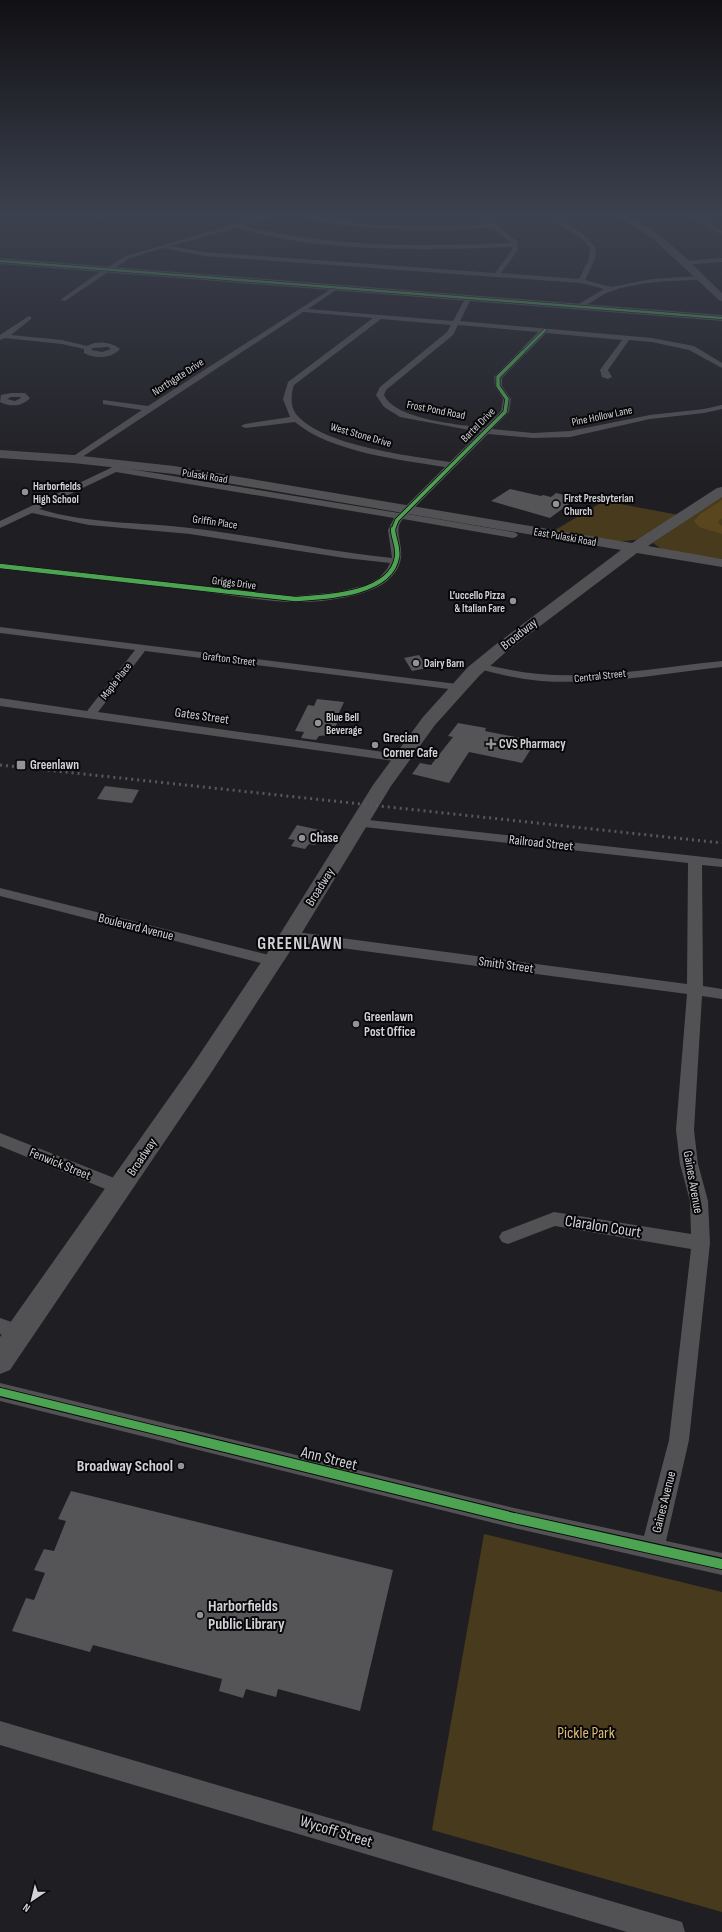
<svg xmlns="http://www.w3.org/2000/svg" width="722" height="1932" viewBox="0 0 722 1932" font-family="'Sofia Sans Condensed',sans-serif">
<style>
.green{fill:#483a1d}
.forest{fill:#59461e}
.building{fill:#555457}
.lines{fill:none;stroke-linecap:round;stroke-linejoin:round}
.street{fill:#525154;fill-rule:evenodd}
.secondary{fill:#525154;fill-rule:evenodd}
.rail{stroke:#58585a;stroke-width:3;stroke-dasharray:2 4;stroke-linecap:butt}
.cycleway-far4-casing{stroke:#08080a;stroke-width:3.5}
.cycleway-far3-casing{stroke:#08080a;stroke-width:5}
.cycleway-far2-casing{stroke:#08080a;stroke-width:6}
.cycleway-far1-casing{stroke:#08080a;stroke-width:10}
.cycleway-casing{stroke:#08080a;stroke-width:12}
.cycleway-far4{stroke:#4ca352;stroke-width:2.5}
.cycleway-far3{stroke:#4ca352;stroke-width:3.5}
.cycleway-far2{stroke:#4ca352;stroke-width:4.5}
.cycleway-far1{stroke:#4ca352;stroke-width:8}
.cycleway{stroke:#4ca352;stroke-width:10}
.poi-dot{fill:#939297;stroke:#08080a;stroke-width:1.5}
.labels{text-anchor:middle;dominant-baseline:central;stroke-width:4;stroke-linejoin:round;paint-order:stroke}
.far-street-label{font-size:11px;fill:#d2d1d6;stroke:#08080a}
.far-poi-label{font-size:11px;font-weight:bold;fill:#d2d1d6;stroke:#08080a;text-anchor:start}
.street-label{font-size:13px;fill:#d2d1d6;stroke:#08080a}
.poi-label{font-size:13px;font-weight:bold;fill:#d2d1d6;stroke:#08080a;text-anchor:start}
.near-street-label{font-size:16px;fill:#d2d1d6;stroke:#08080a}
.near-poi-label{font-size:16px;font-weight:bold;fill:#d2d1d6;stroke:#08080a;text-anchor:end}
.near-park-label{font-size:16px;fill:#deba71;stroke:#08080a}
.district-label{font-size:17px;font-weight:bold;letter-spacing:1px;fill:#d2d1d6;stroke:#08080a}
</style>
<rect width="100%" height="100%" fill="#1f1e22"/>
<!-- green -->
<g class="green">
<path d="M 722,496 L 722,559 L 664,551 L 653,543 Z"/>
<path d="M 604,501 L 679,515 L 642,539 L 608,543 L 550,533 Z"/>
<path d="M 484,1534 L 722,1592 L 722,1912 L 432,1830 Z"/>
</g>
<!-- forest -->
<path class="forest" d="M 722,500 L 722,518 L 718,522 L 722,526 L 722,534 L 699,527 L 694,521 L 700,514 Z"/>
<!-- building -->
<g class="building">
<path d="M 510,489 L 541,496 L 543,495 L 551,497 L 556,493 L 577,498 L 550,518 L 491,501 Z"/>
<path d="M 419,655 L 428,668 L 412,671 L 404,658 Z"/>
<path d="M 317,699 L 344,702 L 338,715 L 341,716 L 331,735 L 319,736 L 316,740 L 301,738 L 304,732 L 295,731 L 308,705 L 314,706 Z"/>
<path d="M 458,723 L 486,728 L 485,731 L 536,741 L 522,763 L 469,752 L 449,783 L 412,774 L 420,763 L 431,765 L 453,737 L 448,736 Z"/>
<path d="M 105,786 L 139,790 L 132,803 L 97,799 Z"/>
<path d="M 297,825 L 324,831 L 315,845 L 309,844 L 305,849 L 291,846 L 295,840 L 288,839 Z"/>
<path d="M 71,1491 L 393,1570 L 360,1711 L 278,1689 L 276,1697 L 246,1689 L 243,1698 L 219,1691 L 222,1679 L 93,1645 L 90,1652 L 12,1631 L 26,1598 L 34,1600 L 45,1573 L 34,1570 L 44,1549 L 54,1551 L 66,1521 L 58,1519 Z"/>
</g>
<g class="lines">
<!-- street -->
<g class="street">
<path d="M 98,216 L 104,216 L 101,221 L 96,220 Z"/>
<path d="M 263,216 L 274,216 L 243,226 C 333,247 419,247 511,243 L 492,228 C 440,231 388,231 337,224 C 326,222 311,221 301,216 C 326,216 350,223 374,225 C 412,228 450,227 488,224 L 477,216 L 484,216 L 517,241 L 518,250 L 501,273 L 579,279 L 589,259 L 590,248 L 582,239 L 547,216 C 562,216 587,236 596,248 L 595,259 L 585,280 L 611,287 L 652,279 L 699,276 L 702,278 L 699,280 C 669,281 638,281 609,292 C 598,296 590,305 579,308 L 577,307 L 577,305 L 604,289 L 581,283 L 204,256 L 163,248 L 130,258 L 111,271 L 108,272 L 65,301 L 60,300 L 105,268 L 108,267 L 126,256 ZM 236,228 C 258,233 279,239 302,242 C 371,251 442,250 512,247 L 512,250 L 495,273 L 204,252 L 171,246 Z"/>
<path d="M 626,216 L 622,219 L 619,217 L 620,216 Z"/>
<path d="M 690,216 L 698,216 L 722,231 L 722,235 Z"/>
<path d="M 722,258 L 722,262 L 685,265 L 682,263 L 685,261 Z"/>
<path d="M 337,285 L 340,287 L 339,288 L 308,309 L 453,321 L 466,297 L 469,295 L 472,297 L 460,321 L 652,338 L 694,346 L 722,363 L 722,368 L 689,350 L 652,342 L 629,340 L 608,370 L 612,377 L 608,379 L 602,377 L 600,370 L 622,340 L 546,333 L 502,378 L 502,386 L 511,399 L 509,412 L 492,429 L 533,433 L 570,431 L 650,415 L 704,409 L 722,405 L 722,409 L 704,413 L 650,419 L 570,437 L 533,438 L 488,434 L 408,514 L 513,532 L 516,533 L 518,535 L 516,537 L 513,538 L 403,519 C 388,535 417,555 387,581 C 368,597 319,603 294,602 C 262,601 230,595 198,591 C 132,584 66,576 0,569 L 0,563 L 295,596 L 338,592 L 366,585 L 379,578 L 387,569 L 390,563 L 345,558 L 190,534 L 89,525 L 32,513 L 0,528 L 0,521 L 123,462 L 127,465 L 124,468 L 399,513 L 445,467 C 401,460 330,452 295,422 L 245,428 L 241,426 L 245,424 L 290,417 L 283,399 L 288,382 L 373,318 L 303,312 L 76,461 L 73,462 L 69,459 L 142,410 L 103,404 L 103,400 L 148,406 ZM 381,319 L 451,325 L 447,332 L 380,387 L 376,395 L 384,407 L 400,417 L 480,432 L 450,462 C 411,456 322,446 296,414 C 290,406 291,394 294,385 ZM 458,325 L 538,332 L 494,377 L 495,386 L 503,399 L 501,411 L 484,428 C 458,424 396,420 384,395 L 386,390 L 453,335 ZM 116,472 L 394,518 L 388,530 L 392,558 C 324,551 258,536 190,528 C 140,522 88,524 39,509 Z"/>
<path d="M 29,316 L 31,317 L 31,319 L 11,335 L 62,340 L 87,346 C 97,340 112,342 120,349 C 111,359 95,359 84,353 L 84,349 L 62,344 L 5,338 L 0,340 L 0,335 ZM 108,347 L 111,349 L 102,352 L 91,350 L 93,348 Z"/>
<path d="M 11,393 L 25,393 L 30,398 C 22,407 10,407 0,402 L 1,395 ZM 11,397 L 20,397 L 21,398 L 15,401 L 7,399 Z"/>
<path d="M 0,627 L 457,684 L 463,687 L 457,690 L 145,651 L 98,712 L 405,755 L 407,758 L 405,761 L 401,762 L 0,706 L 0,698 L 87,711 L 135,650 L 0,633 Z"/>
<path d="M 722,661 L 722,667 C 662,674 601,685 541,681 C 518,679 497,674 475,668 L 473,666 L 479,663 C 499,668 519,672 539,674 C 600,679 662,667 722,661 Z"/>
<path d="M 360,819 L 722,859 L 722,867 L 702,865 L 703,986 L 722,989 L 722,999 L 702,996 L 694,1130 L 698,1164 L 708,1201 L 710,1243 L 689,1440 L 666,1541 L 722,1553 L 722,1575 L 514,1528 L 0,1401 L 0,1383 L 514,1508 L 644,1536 L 669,1440 L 691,1249 L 555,1226 L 508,1244 L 502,1242 L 499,1237 L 502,1232 L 554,1212 L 691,1234 L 690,1201 L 680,1164 L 676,1130 L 687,994 L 289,941 L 284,939 L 282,936 L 284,933 L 289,931 L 687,984 L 688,863 L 355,826 L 353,823 L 355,820 Z"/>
<path d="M 0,888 L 273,956 L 278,958 L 280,961 L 278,964 L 273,966 L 0,896 Z"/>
<path d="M 0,1133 L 127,1183 L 130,1188 L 127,1193 L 121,1195 L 115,1193 L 0,1146 Z"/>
<path d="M 0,1318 L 26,1327 L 29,1333 L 26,1339 L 19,1341 L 0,1334 Z"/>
<path d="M 0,1721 L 672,1919 L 682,1922 L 685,1932 L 627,1932 L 0,1745 Z"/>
</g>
<!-- secondary -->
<g class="secondary">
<path d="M 617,216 C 650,216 698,271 722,293 L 722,301 L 719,300 L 651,237 Z"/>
<path d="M 0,258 L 722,315 L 722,321 L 0,264 Z"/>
<path d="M 0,450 L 73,455 L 174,466 L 632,543 L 717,488 L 722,487 L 722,497 L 648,546 L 722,559 L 722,567 L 637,553 L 507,651 L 480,675 L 435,725 L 391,786 L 300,936 L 209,1076 L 10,1370 L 0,1374 L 0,1337 L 193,1064 L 280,934 L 373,785 L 423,717 L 468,667 L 495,645 L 621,550 L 174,474 L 73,463 L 0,458 Z"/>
</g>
<!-- rail -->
<path class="rail" d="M 0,765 L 722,843"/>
<defs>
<g id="cycleway-far4">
<path d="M 0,261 L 722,318"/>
<path d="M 522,353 L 545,330"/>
</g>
<path id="cycleway-far3" d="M 393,530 L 397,520 L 505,412 L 507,399 L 498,386 L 498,377 L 523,352"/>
<path id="cycleway-far2" d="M 0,566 L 295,599 C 325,597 391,595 397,557 C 399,547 393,538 393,529"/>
<path id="cycleway-far1" d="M 0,1392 L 184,1437"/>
<path id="cycleway" d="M 180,1436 L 514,1518 L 722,1564"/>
</defs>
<!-- cycleway-far4 casing -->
<use href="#cycleway-far4" class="cycleway-far4-casing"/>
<!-- cycleway-far3 casing -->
<use href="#cycleway-far3" class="cycleway-far3-casing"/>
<!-- cycleway-far2 casing -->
<use href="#cycleway-far2" class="cycleway-far2-casing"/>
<!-- cycleway-far1 casing -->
<use href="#cycleway-far1" class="cycleway-far1-casing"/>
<!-- cycleway casing -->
<use href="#cycleway" class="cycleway-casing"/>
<!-- cycleway-far4 -->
<use href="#cycleway-far4" class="cycleway-far4"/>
<!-- cycleway-far3 -->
<use href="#cycleway-far3" class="cycleway-far3"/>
<!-- cycleway-far2 -->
<use href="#cycleway-far2" class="cycleway-far2"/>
<!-- cycleway-far1 -->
<use href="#cycleway-far1" class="cycleway-far1"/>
<!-- cycleway -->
<use href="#cycleway" class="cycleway"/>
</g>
<!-- sky -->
<linearGradient id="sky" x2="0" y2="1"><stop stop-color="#111013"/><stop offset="0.44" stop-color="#3c414f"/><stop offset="1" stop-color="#3c414f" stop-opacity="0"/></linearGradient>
<rect width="722" height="487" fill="url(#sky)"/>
<!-- markers -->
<g class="poi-dot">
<circle cx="25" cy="492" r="4"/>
<circle cx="556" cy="504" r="4"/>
<circle cx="513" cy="601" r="4"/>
<circle cx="416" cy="663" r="4"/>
<circle cx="318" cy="723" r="4"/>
<path d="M489 738h4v4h4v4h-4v4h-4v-4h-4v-4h4z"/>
<circle cx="375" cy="745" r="4"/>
<rect x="16" y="760" width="10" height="10" rx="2"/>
<circle cx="302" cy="838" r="4"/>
<circle cx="356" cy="1024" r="4"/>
<circle cx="181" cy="1466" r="4"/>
<circle cx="200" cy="1615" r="4"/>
</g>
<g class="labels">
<!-- far-street labels -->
<g class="far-street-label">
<text transform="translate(178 377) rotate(-33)">Northgate Drive</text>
<text transform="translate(436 410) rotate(11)">Frost Pond Road</text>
<text transform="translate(602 416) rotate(-12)">Pine Hollow Lane</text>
<text transform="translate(478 425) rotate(-45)">Bartel Drive</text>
<text transform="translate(361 435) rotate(16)">West Stone Drive</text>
<text transform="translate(205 476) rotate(9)">Pulaski Road</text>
<text transform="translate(215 522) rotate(8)">Griffin Place</text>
<text transform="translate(565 537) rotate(10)">East Pulaski Road</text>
<text transform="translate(234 583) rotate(7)">Griggs Drive</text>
<text transform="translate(229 659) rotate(7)">Grafton Street</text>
<text transform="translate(600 676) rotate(-6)">Central Street</text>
<text transform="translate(116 681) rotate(-52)">Maple Place</text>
</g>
<!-- far-poi labels -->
<g class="far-poi-label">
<text x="33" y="486">Harborfields<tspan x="33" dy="13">High School</tspan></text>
<text x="564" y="498">First Presbyterian<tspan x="564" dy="13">Church</tspan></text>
<text x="505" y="595" text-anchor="end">L’uccello Pizza<tspan x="505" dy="13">&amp; Italian Fare</tspan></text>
<text x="424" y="663">Dairy Barn</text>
<text x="326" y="717">Blue Bell<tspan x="326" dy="13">Beverage</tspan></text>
</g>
<!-- street labels -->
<g class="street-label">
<text transform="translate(519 634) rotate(-38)">Broadway</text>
<text transform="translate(202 716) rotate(8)">Gates Street</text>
<text transform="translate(541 843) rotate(6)">Railroad Street</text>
<text transform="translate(320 887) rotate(-58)">Broadway</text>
<text transform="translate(136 927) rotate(14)">Boulevard Avenue</text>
<text transform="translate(506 965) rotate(8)">Smith Street</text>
<text transform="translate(142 1157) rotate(-56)">Broadway</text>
<text transform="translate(60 1164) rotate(22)">Fenwick Street</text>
<text transform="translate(693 1182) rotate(80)">Gaines Avenue</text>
<text transform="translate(664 1502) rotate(-76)">Gaines Avenue</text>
</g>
<!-- poi labels -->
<g class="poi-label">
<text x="383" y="738">Grecian<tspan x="383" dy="15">Corner Cafe</tspan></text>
<text x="499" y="744">CVS Pharmacy</text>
<text x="30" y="765">Greenlawn</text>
<text x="310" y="838">Chase</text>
<text x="364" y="1017">Greenlawn<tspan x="364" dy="15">Post Office</tspan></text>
</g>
<!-- near-street labels -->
<g class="near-street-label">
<text transform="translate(603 1227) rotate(9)">Claralon Court</text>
<text transform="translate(329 1459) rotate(14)">Ann Street</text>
<text transform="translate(336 1832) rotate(17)">Wycoff Street</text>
</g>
<!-- near-poi labels -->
<g class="near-poi-label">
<text x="173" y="1466">Broadway School</text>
<text x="208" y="1606" text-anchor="start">Harborfields<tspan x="208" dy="18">Public Library</tspan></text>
</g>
<!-- near-park labels -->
<g class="near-park-label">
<text x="586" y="1733">Pickle Park</text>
</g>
<!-- district labels -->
<g class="district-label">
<text x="300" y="944">GREENLAWN</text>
</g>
</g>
<!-- north arrow -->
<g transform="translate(32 1900) rotate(215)" stroke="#08080a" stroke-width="3" paint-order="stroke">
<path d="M0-3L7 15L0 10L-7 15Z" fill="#d2d1d6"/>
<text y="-6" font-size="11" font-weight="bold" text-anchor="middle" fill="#d2d1d6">N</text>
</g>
</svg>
